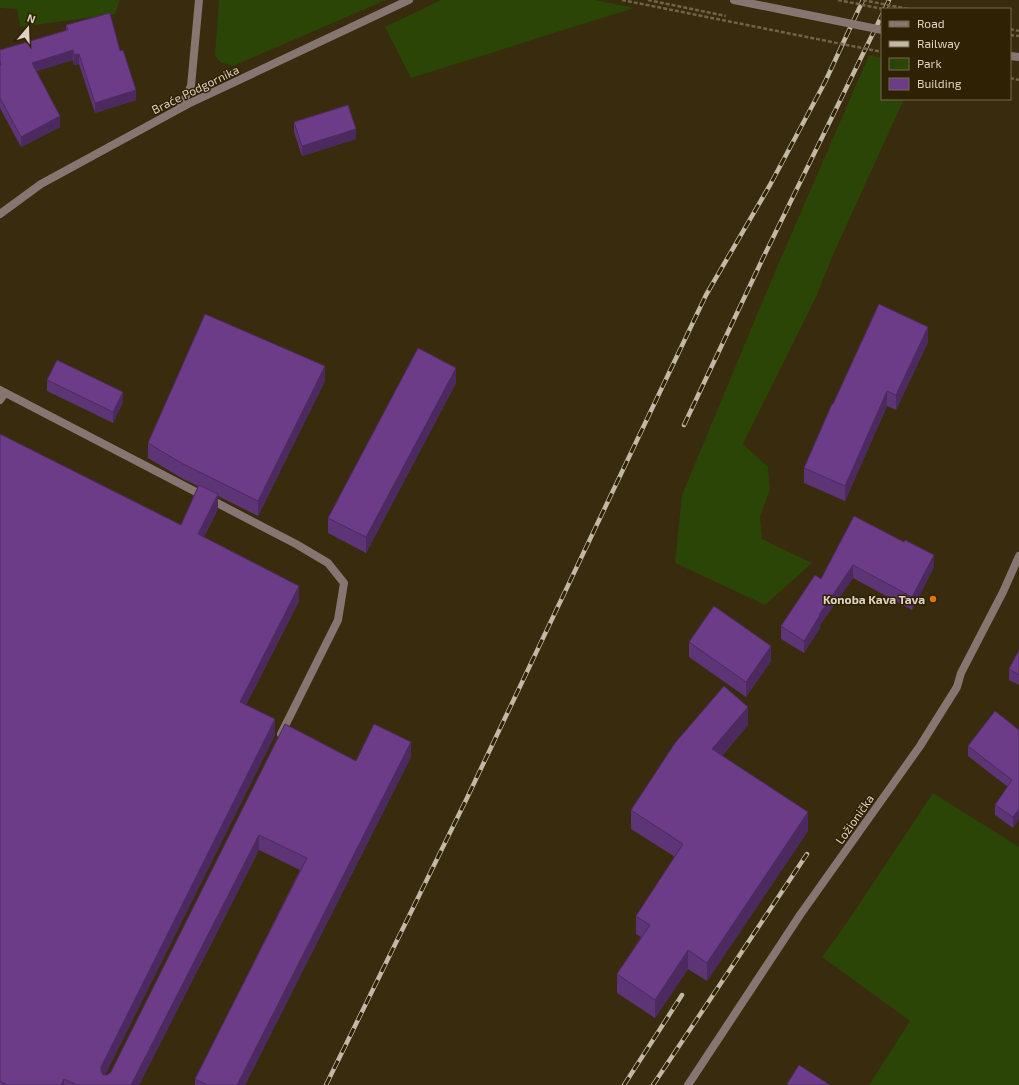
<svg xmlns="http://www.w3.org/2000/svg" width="1019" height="1085" viewBox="0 0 1019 1085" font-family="'Exo 2',sans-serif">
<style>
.green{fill:#2a4506}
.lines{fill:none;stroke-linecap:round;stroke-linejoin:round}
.path{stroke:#70634a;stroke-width:2.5;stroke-dasharray:4 2;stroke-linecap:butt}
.service{stroke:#877572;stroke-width:8}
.minor{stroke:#877572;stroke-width:8}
.tertiary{stroke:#877572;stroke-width:8}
.rail-casing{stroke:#c1b8a5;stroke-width:4.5}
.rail{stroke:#2f2103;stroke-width:3;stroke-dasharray:9;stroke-linecap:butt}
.path-bridge{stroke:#70634a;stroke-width:2.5;stroke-dasharray:4 2;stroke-linecap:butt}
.tertiary-bridge{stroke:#877572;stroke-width:8}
.wall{fill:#5d3475}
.shaded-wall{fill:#4c2a5f}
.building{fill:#6c3c88;stroke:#4c2a5f}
.food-dot{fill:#e8710a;stroke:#2f2103;stroke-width:1.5}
.labels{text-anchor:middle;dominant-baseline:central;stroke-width:3;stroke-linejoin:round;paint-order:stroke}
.street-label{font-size:12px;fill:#dcd3c2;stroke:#2f2103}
.poi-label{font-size:12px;font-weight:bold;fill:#dcd3c2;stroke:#2f2103;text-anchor:end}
</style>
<rect width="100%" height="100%" fill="#392b0d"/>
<!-- green -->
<g class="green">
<path d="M 0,0 L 120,0 L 115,14 L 20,27 L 17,9 L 0,8 Z"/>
<path d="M 219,0 L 386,0 L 233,66 L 220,62 L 215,55 Z"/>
<path d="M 441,0 L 595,0 L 634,8 L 411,78 L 385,27 Z"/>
<path d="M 869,55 L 882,58 L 882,99 L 904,99 L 833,255 L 816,297 L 743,444 L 768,467 L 770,490 L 760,517 L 762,539 L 812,563 L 765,605 L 675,563 L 682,495 L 771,281 Z"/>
<path d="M 933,793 L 1019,847 L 1019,1085 L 869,1085 L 910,1021 L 822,957 L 848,921 Z"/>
</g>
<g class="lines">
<!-- path -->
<g class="path">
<path d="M 1010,29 L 1019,31"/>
<path d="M 1010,35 L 1019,36"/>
<path d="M 1010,78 L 1019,80"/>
</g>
<!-- service -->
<g class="service">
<path d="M 0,390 L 296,544 L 328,563 L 344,583 L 338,620 L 281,734"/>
<path d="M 0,400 L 5,393"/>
</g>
<!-- minor -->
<g class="minor">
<path d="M 180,108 L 191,86 L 199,0"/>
<path d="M 0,214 L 41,184 L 188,104 L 409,0"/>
<path d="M 688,1085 L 800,915 L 920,746 L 957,687 L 961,673 L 1003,592 L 1019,556"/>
</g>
<!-- tertiary -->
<path class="tertiary" d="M 1010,56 L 1019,57"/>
<defs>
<g id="rail">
<path d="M 885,9 L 889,0"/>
<path d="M 684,425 L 763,258 L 882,15"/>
<path d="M 326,1085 L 467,798 L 706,295 L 770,185 L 825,82 L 863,0"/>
<path d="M 624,1085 L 682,995"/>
<path d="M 653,1085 L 807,854"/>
</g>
</defs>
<!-- rail casing -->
<use href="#rail" class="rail-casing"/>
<!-- rail -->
<use href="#rail" class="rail"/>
<!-- path-bridge -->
<g class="path-bridge">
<path d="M 622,0 L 882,52"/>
<path d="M 648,0 L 726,16"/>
<path d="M 838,0 L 883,9"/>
<path d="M 863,0 L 908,9"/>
</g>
<!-- tertiary-bridge -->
<path class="tertiary-bridge" d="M 734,0 L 882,30"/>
</g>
<!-- wall -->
<g class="wall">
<path d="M 66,25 L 120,51 L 136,100 L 95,113 L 79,64 L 74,65 L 73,60 L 36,71 L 60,127 L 21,147 L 0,108 L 0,50 L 66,30 Z"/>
<path d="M 294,122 L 356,139 L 302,156 L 294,132 Z"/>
<path d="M 928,342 L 896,410 L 887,406 L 845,501 L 804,483 L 804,468 L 833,404 Z"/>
<path d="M 47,380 L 123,402 L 113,423 L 47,391 Z"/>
<path d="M 325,381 L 258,516 L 218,496 L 218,509 L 204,537 L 299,601 L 246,705 L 275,735 L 105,1075 L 107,1075 L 111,1072 L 285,724 L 356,761 L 411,757 L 245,1085 L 195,1085 L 195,1079 L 300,870 L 259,850 L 139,1085 L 0,1085 L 0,434 L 181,525 L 198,486 L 183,479 L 148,458 L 148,443 Z"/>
<path d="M 456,383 L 366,553 L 328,533 L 328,518 Z"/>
<path d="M 854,516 L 934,567 L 912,610 L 853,578 L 820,625 L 820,628 L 804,653 L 781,639 L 781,626 L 821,579 Z"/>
<path d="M 689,642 L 771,661 L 746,697 L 689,657 Z"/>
<path d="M 1019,650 L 1019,685 L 1009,680 L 1009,669 Z"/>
<path d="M 748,725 L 722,756 L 808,831 L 707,981 L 688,969 L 655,1018 L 617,993 L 617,974 L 641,937 L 636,934 L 636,916 L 675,857 L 631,829 L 631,810 Z"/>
<path d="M 1019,730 L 1013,828 L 995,815 L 995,805 L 1008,787 L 968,756 L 968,746 Z"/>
</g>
<!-- shaded-wall -->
<g class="shaded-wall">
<path d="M 73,50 L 73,60 L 32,73 L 32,63 Z"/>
<path d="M 79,54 L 79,64 L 74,65 L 74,55 Z"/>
<path d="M 136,90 L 136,100 L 95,113 L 95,103 Z"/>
<path d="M 60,116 L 60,127 L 21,147 L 21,137 Z"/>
<path d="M 356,129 L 356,139 L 302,156 L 302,146 Z"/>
<path d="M 928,327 L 928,342 L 896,410 L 896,395 Z"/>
<path d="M 325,366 L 325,381 L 258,516 L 258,501 Z"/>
<path d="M 456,368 L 456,383 L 366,553 L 366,537 Z"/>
<path d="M 887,391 L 887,406 L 845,501 L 845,486 Z"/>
<path d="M 123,392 L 123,402 L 113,423 L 113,412 Z"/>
<path d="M 218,494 L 218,509 L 198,549 L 198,534 Z"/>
<path d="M 934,555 L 934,567 L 912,610 L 912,597 Z"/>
<path d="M 853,565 L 853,578 L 820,625 L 820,628 L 804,653 L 804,641 L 819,615 Z"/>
<path d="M 299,586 L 299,601 L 240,717 L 240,702 Z"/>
<path d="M 771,646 L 771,661 L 746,697 L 746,682 Z"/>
<path d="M 748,707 L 748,725 L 712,767 L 712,749 Z"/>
<path d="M 275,719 L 275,735 L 101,1083 L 101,1067 Z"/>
<path d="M 411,742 L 411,757 L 245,1085 L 237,1085 Z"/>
<path d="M 1019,809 L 1019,819 L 1013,828 L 1013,817 Z"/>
<path d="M 808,812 L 808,831 L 707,981 L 707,963 Z"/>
<path d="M 259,835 L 259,850 L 139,1085 L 131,1085 Z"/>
<path d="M 688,950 L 688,969 L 655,1018 L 655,1000 Z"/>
<path d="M 64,1079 L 64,1085 L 61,1085 Z"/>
</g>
<!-- building -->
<g class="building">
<path d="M 110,13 L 120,51 L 123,50 L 136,90 L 95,103 L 79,54 L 74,55 L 73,50 L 32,63 L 60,116 L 21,137 L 0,98 L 0,65 L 1,65 L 0,60 L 0,50 L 68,30 L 66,25 Z"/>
<path d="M 348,105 L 356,129 L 302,146 L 294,122 Z"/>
<path d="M 879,304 L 928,327 L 896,395 L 887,391 L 845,486 L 804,468 L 832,404 L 833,404 Z"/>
<path d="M 205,314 L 325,366 L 258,501 L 183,464 L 148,443 Z"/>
<path d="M 418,348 L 456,368 L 366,537 L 328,518 Z"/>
<path d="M 57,360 L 123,392 L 113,412 L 47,380 Z"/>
<path d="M 0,434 L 181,525 L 199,485 L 218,494 L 198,534 L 299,586 L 240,702 L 275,719 L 101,1067 L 101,1071 L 103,1075 L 107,1075 L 111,1072 L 285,724 L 356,761 L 374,724 L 411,742 L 237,1085 L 207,1085 L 195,1079 L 307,858 L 259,835 L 131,1085 L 77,1085 L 64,1079 L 61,1085 L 7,1085 L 0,1081 Z"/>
<path d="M 854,516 L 904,542 L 905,540 L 934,555 L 912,597 L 853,565 L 819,615 L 820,615 L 804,641 L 781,626 L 815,575 L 821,579 Z"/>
<path d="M 714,606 L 771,646 L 746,682 L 689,642 Z"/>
<path d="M 1019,650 L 1019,675 L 1009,669 Z"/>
<path d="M 724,686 L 748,707 L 712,749 L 808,812 L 707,963 L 688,950 L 655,1000 L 617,974 L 650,925 L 636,916 L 683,844 L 631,810 L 675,743 Z"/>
<path d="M 995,711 L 1019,730 L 1019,809 L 1013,817 L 995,805 L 1012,780 L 968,746 Z"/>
<path d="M 799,1065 L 830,1085 L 788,1085 L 787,1084 Z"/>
</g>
<!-- markers -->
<circle class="food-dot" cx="933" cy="599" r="4"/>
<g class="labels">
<!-- street labels -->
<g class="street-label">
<text transform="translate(195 89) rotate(-26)">Braće Podgornika</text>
<text transform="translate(854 819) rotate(-55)">Ložionička</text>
</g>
<!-- poi labels -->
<g class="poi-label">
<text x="925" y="599">Konoba Kava Tava</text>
</g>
</g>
<!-- legend -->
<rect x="881" y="8" width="130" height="92" fill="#2f2103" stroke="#74684f"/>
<rect x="889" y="21" width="20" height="6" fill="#877572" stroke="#74684f"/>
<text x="917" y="28" font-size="12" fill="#dcd3c2">Road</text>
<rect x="889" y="41" width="20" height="6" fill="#c1b8a5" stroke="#74684f"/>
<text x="917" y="48" font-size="12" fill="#dcd3c2">Railway</text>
<rect x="889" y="58" width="20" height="12" fill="#2a4506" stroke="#74684f"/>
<text x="917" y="68" font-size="12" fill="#dcd3c2">Park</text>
<rect x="889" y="78" width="20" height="12" fill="#6c3c88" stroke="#74684f"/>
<text x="917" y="88" font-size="12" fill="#dcd3c2">Building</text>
<!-- north arrow -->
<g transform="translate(28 28) rotate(19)" stroke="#2f2103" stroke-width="3" paint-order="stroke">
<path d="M0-3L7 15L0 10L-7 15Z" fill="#dcd3c2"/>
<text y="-6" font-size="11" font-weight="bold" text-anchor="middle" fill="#dcd3c2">N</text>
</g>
</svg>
